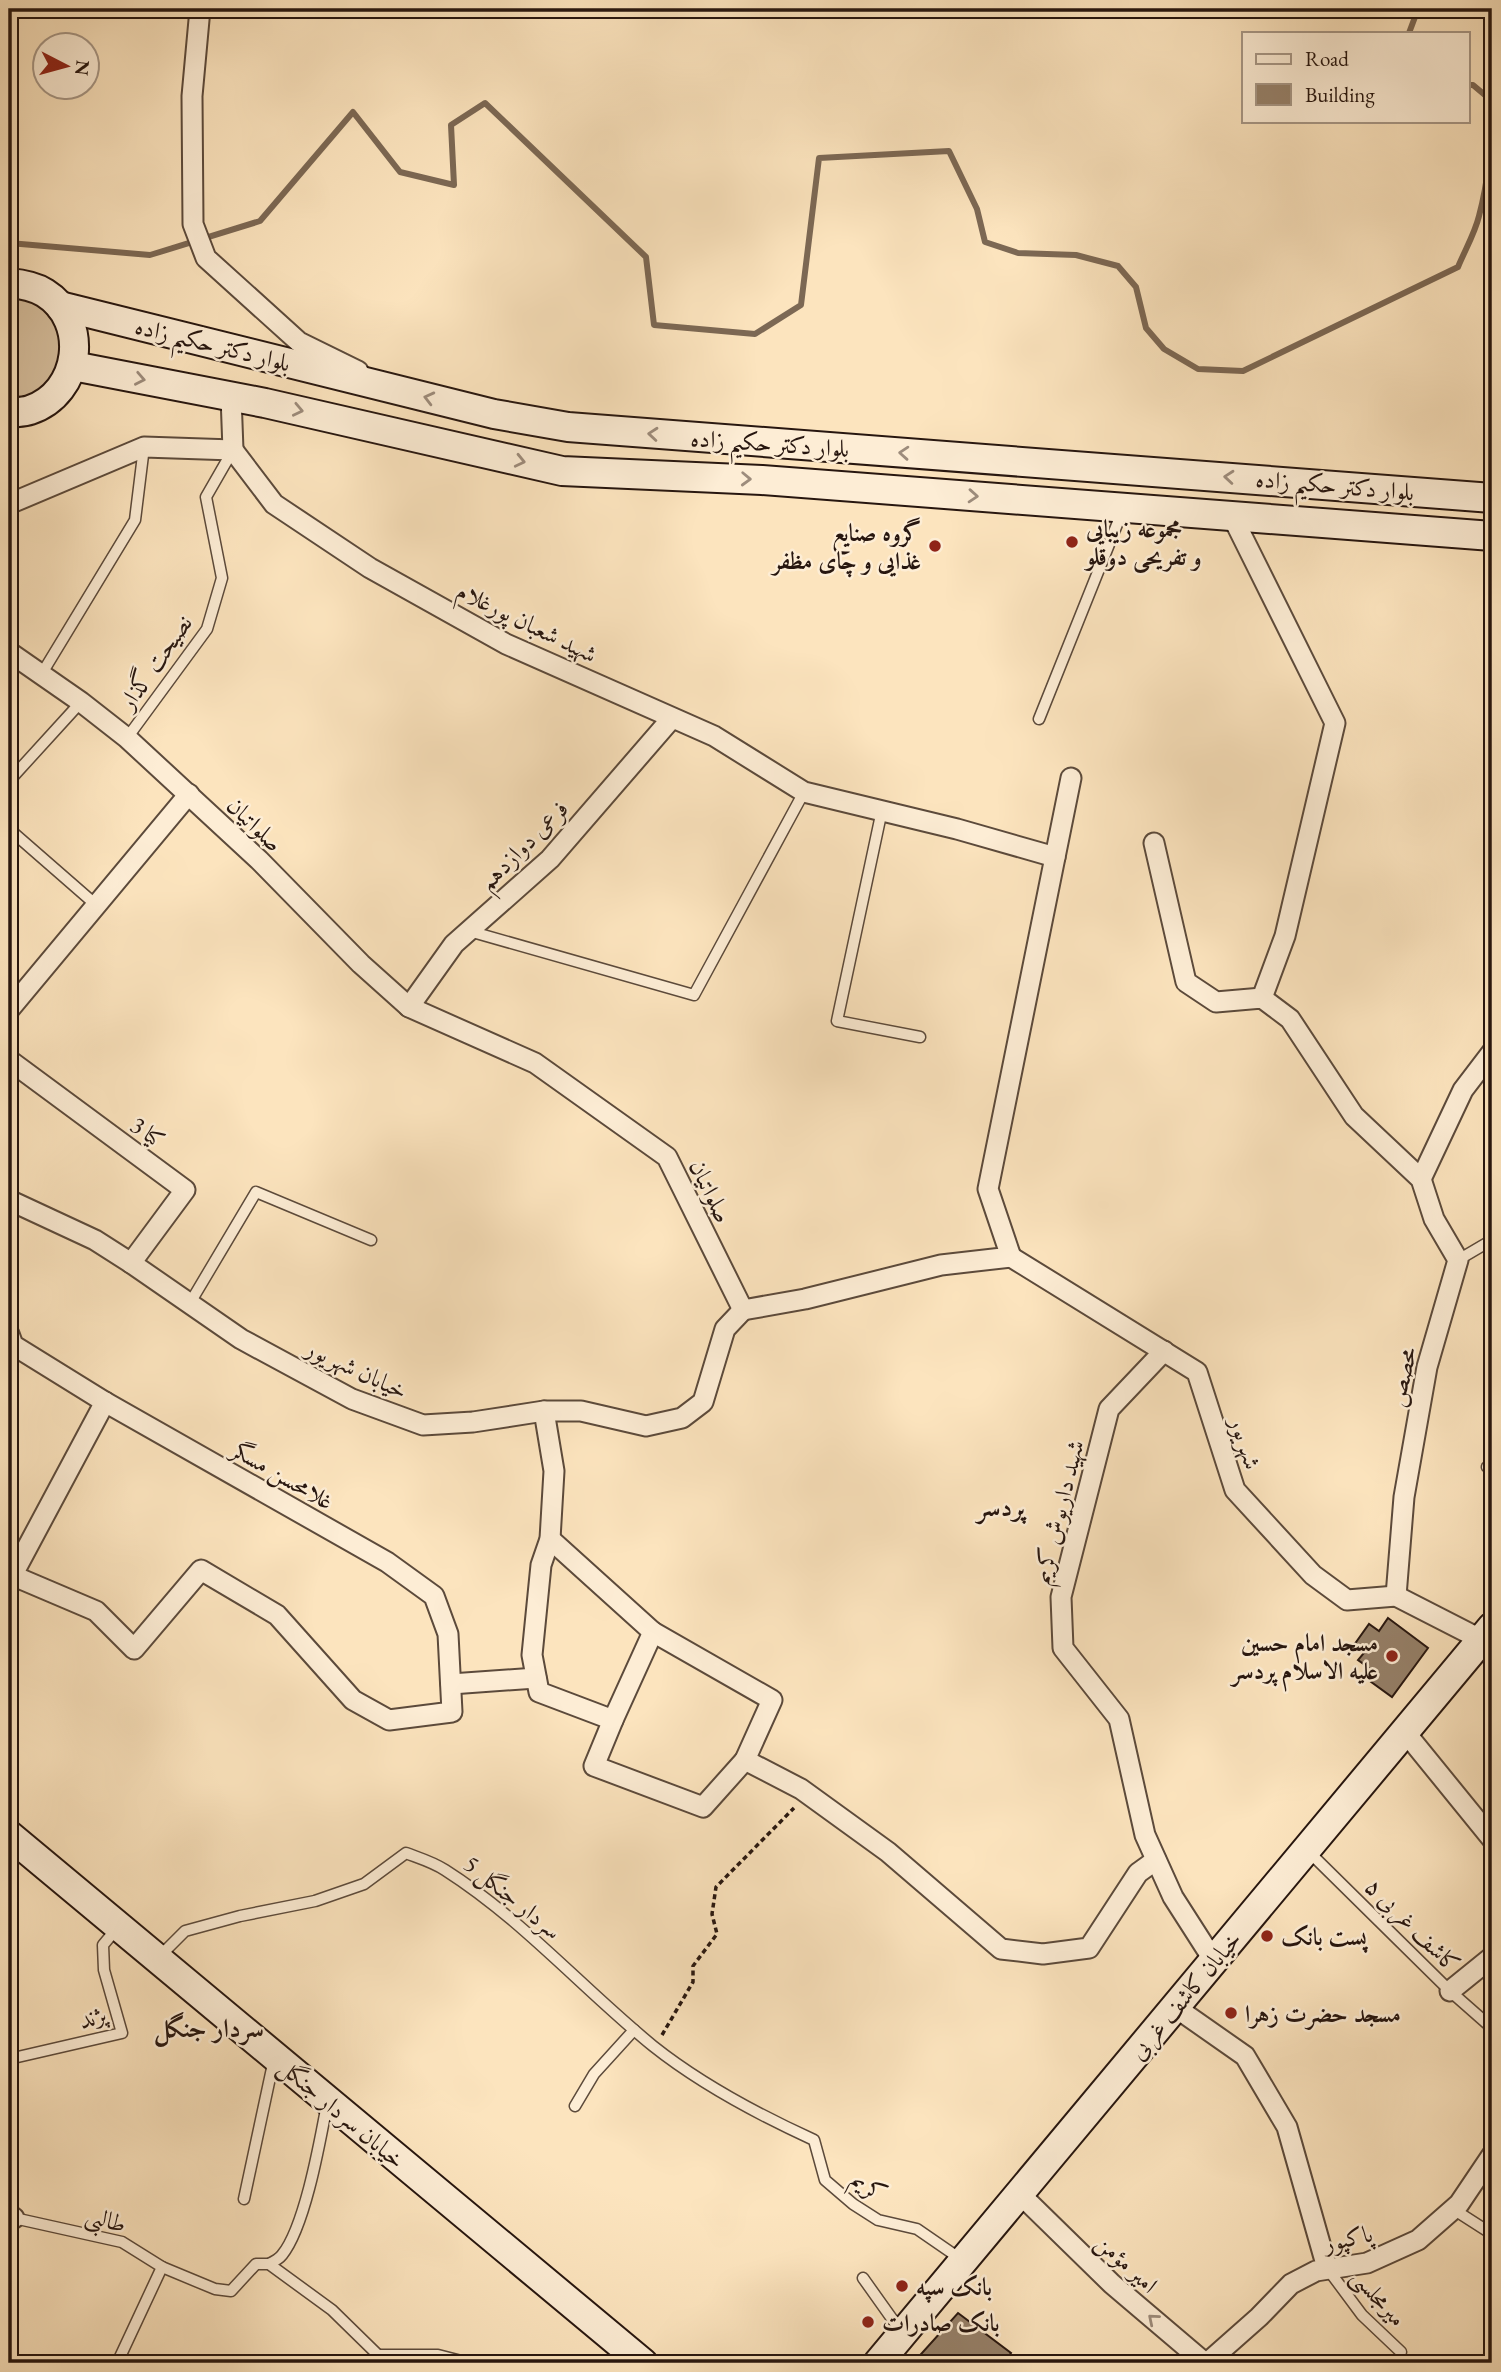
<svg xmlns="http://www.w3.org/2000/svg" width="1501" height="2372" viewBox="0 0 1501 2372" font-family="'EB Garamond',Amiri,serif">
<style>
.green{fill:#d8c1a0;stroke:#806c58;stroke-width:2}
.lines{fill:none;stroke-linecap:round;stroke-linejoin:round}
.stream{stroke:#7c6854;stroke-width:6}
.building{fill:#96816a;stroke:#27160f;stroke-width:2}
.service-casing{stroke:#5c4a3b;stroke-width:13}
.minor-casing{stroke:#5c4a3b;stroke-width:23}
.secondary-casing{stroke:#27160f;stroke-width:32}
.path{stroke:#27160f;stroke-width:3.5;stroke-dasharray:5 3.5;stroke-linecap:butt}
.service{stroke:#fdedd5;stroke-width:10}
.minor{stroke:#fdedd5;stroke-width:19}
.secondary{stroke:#fdedd5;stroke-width:28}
.oneway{stroke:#9d8c7c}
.poi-dot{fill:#8f2418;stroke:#fdedd5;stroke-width:2.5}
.labels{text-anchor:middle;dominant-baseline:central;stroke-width:5;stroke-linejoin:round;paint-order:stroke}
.street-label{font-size:24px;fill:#27160f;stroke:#fdedd5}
.poi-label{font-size:24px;font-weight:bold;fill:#27160f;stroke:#fdedd5;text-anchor:start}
.neighbourhood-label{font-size:26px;font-weight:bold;fill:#27160f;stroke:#fdedd5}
</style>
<rect width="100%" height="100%" fill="#fce4be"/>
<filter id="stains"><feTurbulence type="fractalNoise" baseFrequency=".00286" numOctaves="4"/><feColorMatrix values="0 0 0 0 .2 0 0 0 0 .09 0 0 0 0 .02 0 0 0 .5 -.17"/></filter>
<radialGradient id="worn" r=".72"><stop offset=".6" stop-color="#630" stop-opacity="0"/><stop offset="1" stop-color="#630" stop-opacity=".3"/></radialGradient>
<!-- green -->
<path class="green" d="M 9,291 L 34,296 L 59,320 L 65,359 L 45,392 L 9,405 Z"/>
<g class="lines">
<!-- stream -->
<g class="stream">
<path d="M 1409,33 L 1418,9"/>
<path d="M 9,243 L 150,255 L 260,221 L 353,112 L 400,172 L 454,185 L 451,125 L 485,103 L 646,257 L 654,325 L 755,334 L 801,305 L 819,158 L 949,151 L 977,209 L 985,242 L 1018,253 L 1076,255 L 1118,266 L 1136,287 L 1146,328 L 1164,349 L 1198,369 L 1243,371 L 1458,267 C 1465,250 1475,233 1479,216 C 1489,179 1492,139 1492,101 L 1473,85 L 1468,85"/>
</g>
</g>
<!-- building -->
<g class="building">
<path d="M 1388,1618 L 1428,1648 L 1392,1697 L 1363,1676 L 1369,1668 L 1358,1660 L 1364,1653 L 1354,1645 L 1369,1624 L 1379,1631 Z"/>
<path d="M 958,2313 L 1011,2353 L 1004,2363 L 913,2363 Z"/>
</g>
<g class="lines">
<defs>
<g id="service">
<path d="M 41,675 L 135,520 L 144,447"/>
<path d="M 1039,719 L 1122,512"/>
<path d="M 127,738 L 207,629 L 222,578 L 206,497 L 233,450"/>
<path d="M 9,781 L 81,702"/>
<path d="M 882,810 L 837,1021 L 920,1037"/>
<path d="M 9,829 L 95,904"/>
<path d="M 469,931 L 694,995 L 804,792"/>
<path d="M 1458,1260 L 1492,1240 L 1492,1236"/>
<path d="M 190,1303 L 256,1192 L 371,1240"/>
<path d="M 1487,1467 L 1492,1468"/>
<path d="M 1307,1850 L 1450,1991 L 1492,2028"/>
<path d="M 160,1956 L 185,1931 L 240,1916 L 315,1901 L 364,1884 L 406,1853 C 419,1858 433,1862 445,1870 C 522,1919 582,1988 653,2046 C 702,2085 757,2114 814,2140 L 825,2180 L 853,2204 L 878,2220 L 917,2229 L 962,2260"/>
<path d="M 9,2059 L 122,2033 L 104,1970 L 103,1945 L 118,1927"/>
<path d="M 575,2106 L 594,2074 L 634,2030"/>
<path d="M 244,2199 L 274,2059"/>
<path d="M 1453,2209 L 1492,2234"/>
<path d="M 14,2218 L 122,2242 L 162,2267 L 120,2357 L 119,2363"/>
<path d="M 269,2264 C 273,2262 279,2259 282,2255 C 305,2227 320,2141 327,2104"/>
<path d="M 162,2267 L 215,2289 L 231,2291 L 256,2264 L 269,2264 L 332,2310 L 378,2355 L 378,2363"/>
<path d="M 1327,2268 L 1362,2315 L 1401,2352"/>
<path d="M 863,2278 L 900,2330"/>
<path d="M 378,2355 L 438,2355 L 469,2363"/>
</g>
<g id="minor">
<path d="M 200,9 L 192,96 L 193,224 L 206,258 L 299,342 L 358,371"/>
<path d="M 231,396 L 233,450"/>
<path d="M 233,450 L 274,504 L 370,568 L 506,644 L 714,736 L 804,792 L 957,829 L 1055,857"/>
<path d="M 9,504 L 144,447 L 233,450"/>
<path d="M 1232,516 L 1335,723 L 1285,936 L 1262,998"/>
<path d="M 9,652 L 81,702 L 127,738 L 259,860 L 361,964 L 409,1007 L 535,1063 L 667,1157 L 743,1310 L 805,1299 L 941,1265 L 1011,1257 L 988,1189 L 1071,778"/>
<path d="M 1154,843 L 1186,982 L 1216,1002 L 1262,998 L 1290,1019 L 1354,1116 L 1421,1179 L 1434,1219 L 1458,1260 L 1427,1367 L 1404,1497 L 1396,1596"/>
<path d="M 409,1007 L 454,944 L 550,859 L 672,718"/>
<path d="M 9,1010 L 189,794"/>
<path d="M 9,1060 L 185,1190 L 131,1263"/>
<path d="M 1421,1179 L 1463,1090 L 1492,1052"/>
<path d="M 9,1200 L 95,1240 L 131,1263 L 241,1339 L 352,1399 L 423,1425 L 473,1422 L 544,1411 L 581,1411 L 646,1426 L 682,1418 L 703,1402 L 725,1329 L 743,1310"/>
<path d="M 1011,1257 L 1197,1372 L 1235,1490 L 1313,1575 L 1347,1600 L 1396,1596 L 1482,1640"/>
<path d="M 9,1334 L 13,1345 L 105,1402 L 387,1562 L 434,1596 L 448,1634 L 452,1712 L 389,1720 L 353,1700 L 277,1615 L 201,1570 L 134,1649 L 96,1611 L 9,1574"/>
<path d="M 1164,1351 L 1109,1409 L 1061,1597 L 1063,1648 L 1119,1719 L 1145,1835 L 1173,1897 L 1214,1961"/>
<path d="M 544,1411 L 554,1471 L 550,1539 L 541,1565 L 532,1655 L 539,1692 L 613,1720 L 653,1632 L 772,1700 L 745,1760 L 801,1789 L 888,1852 L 1001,1949 L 1043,1954 L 1089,1948 L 1138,1873 L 1156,1860"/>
<path d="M 550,1539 L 653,1632"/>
<path d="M 9,1586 L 12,1576 L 105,1402"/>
<path d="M 451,1684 L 536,1678"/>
<path d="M 613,1720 L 594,1766 L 703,1807 L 745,1760"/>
<path d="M 1405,1732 L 1492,1839"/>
<path d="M 1450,1991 L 1492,1957"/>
<path d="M 1175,2007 L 1245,2056 L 1287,2127 L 1327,2268"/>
<path d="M 1020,2194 L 1112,2284 L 1205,2363"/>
<path d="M 9,2214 L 14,2218"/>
<path d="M 1207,2363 L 1259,2317 L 1291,2284 L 1316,2271 L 1367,2263 L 1418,2240 L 1459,2204 L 1492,2155"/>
</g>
<g id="secondary">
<path d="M 9,283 C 21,284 34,286 45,293 C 90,321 81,393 30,410 C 24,412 16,412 9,413"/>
<path d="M 60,306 L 494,414 L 568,427 L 1492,498"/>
<path d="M 73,366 L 265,403 L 562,471 L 762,480 L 1492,536"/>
<path d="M 9,1835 L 643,2363"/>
<path d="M 878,2363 L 1492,1627"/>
</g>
</defs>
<!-- service casing -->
<use href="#service" class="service-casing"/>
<!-- minor casing -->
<use href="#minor" class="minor-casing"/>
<!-- secondary casing -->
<use href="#secondary" class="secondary-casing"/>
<!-- path -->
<path class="path" d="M 662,2035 L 693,1982 L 693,1966 L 717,1934 L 712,1914 L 716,1887 L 794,1808"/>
<!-- service -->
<use href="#service" class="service"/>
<!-- minor -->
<use href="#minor" class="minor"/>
<!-- secondary -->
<use href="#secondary" class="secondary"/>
</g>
<!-- one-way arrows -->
<defs><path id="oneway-chevron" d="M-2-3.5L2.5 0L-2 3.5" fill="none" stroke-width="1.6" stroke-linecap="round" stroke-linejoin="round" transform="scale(1.75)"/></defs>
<g class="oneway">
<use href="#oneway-chevron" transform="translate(140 379) rotate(11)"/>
<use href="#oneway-chevron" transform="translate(429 398) rotate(-166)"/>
<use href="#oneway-chevron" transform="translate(298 410) rotate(12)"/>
<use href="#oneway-chevron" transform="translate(653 434) rotate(-175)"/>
<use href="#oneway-chevron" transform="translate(904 453) rotate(-176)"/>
<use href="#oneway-chevron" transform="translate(520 461) rotate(13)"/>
<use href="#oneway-chevron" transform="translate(1229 477) rotate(-175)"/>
<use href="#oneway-chevron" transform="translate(746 479) rotate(2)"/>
<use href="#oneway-chevron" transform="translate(973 496) rotate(4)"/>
<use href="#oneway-chevron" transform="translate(1153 2319) rotate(-140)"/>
</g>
<!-- markers -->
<g class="poi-dot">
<circle cx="1072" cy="542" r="7"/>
<circle cx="935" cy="546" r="7"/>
<circle cx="1392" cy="1656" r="7"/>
<circle cx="1267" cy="1936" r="7"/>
<circle cx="1231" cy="2013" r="7"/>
<circle cx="902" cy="2286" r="7"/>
<circle cx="868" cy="2322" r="7"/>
</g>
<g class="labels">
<!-- street labels -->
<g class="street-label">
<text transform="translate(213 344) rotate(14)">بلوار دکتر حکیم زاده</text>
<text transform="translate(770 443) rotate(4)">بلوار دکتر حکیم زاده</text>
<text transform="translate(1335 485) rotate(5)">بلوار دکتر حکیم زاده</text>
<text transform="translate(527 622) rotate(26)">شهید شعبان پورغلام</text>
<text transform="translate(155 662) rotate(-55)">نصیحت گذار</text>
<text transform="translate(255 824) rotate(44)">صلواتیان</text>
<text transform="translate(523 845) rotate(-45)">فرعی دوازدهم</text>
<text transform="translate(148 1132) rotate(36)">کیا 3</text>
<text transform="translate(711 1191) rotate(64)">صلواتیان</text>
<text transform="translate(357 1369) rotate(25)">خیابان شهریور</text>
<text transform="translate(1402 1377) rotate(-78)">محصص</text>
<text transform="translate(1246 1443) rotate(72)">شهریور</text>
<text transform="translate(283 1475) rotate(30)">غلامحسن مسگر</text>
<text transform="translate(1058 1512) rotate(-76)">شهید داریوش کریم</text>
<text transform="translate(513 1897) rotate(39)">سردار جنگل 5</text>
<text transform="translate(1413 1925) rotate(45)">کاشف غربی ۵</text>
<text transform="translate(1185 1995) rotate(-50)">خیابان کاشف غربی</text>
<text transform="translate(92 2017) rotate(-18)">پژند</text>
<text transform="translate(342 2113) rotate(40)">خیابان سردار جنگل</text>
<text transform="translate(869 2186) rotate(35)">کریم</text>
<text transform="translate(106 2219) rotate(16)">طالبی</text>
<text transform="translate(1348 2238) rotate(-13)">پاکپور</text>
<text transform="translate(1127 2263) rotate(43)">امیر مؤمن</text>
<text transform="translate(1379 2297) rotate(48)">میرمجلسی</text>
</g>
<!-- poi labels -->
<g class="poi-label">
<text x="1086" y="528">مجموعه زیبایی<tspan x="1086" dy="28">و تفریحی دوقلو</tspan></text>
<text x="921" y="532" text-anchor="end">گروه صنایع<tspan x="921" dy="28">غذایی و چای مظفر</tspan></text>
<text x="1378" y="1642" text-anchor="end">مسجد امام حسین<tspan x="1378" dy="28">علیه الاسلام پردسر</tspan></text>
<text x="1281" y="1936">پست بانک</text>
<text x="1245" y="2013">مسجد حضرت زهرا</text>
<text x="916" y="2286">بانک سپه</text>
<text x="882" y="2322">بانک صادرات</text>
</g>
<!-- neighbourhood labels -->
<g class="neighbourhood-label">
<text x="1001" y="1507">پردسر</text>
<text x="209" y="2028">سردار جنگل</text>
</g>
</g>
<!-- margin -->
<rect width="1501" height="2372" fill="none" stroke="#fce4be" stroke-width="35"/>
<rect x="10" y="10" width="1480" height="2351" fill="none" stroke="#27160f" stroke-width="3.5"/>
<rect x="18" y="18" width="1466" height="2337" fill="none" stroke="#27160f" stroke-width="2"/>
<!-- legend -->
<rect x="1242" y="32" width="228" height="91" fill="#fdedd5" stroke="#a79786" stroke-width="2"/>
<rect x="1256" y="54" width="35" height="10" fill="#fdedd5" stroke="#a79786" stroke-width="2"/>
<text x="1305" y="66" font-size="21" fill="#27160f">Road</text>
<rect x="1256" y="84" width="35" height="21" fill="#96816a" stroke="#a79786" stroke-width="2"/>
<text x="1305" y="102" font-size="21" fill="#27160f">Building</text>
<!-- north arrow -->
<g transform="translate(66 66) rotate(96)"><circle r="33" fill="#fdedd5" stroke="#a79786" stroke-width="2"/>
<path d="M0-5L12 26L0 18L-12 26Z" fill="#8f2418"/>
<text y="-10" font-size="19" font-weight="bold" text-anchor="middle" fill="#27160f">N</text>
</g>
<rect width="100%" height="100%" filter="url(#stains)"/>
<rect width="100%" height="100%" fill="url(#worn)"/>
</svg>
